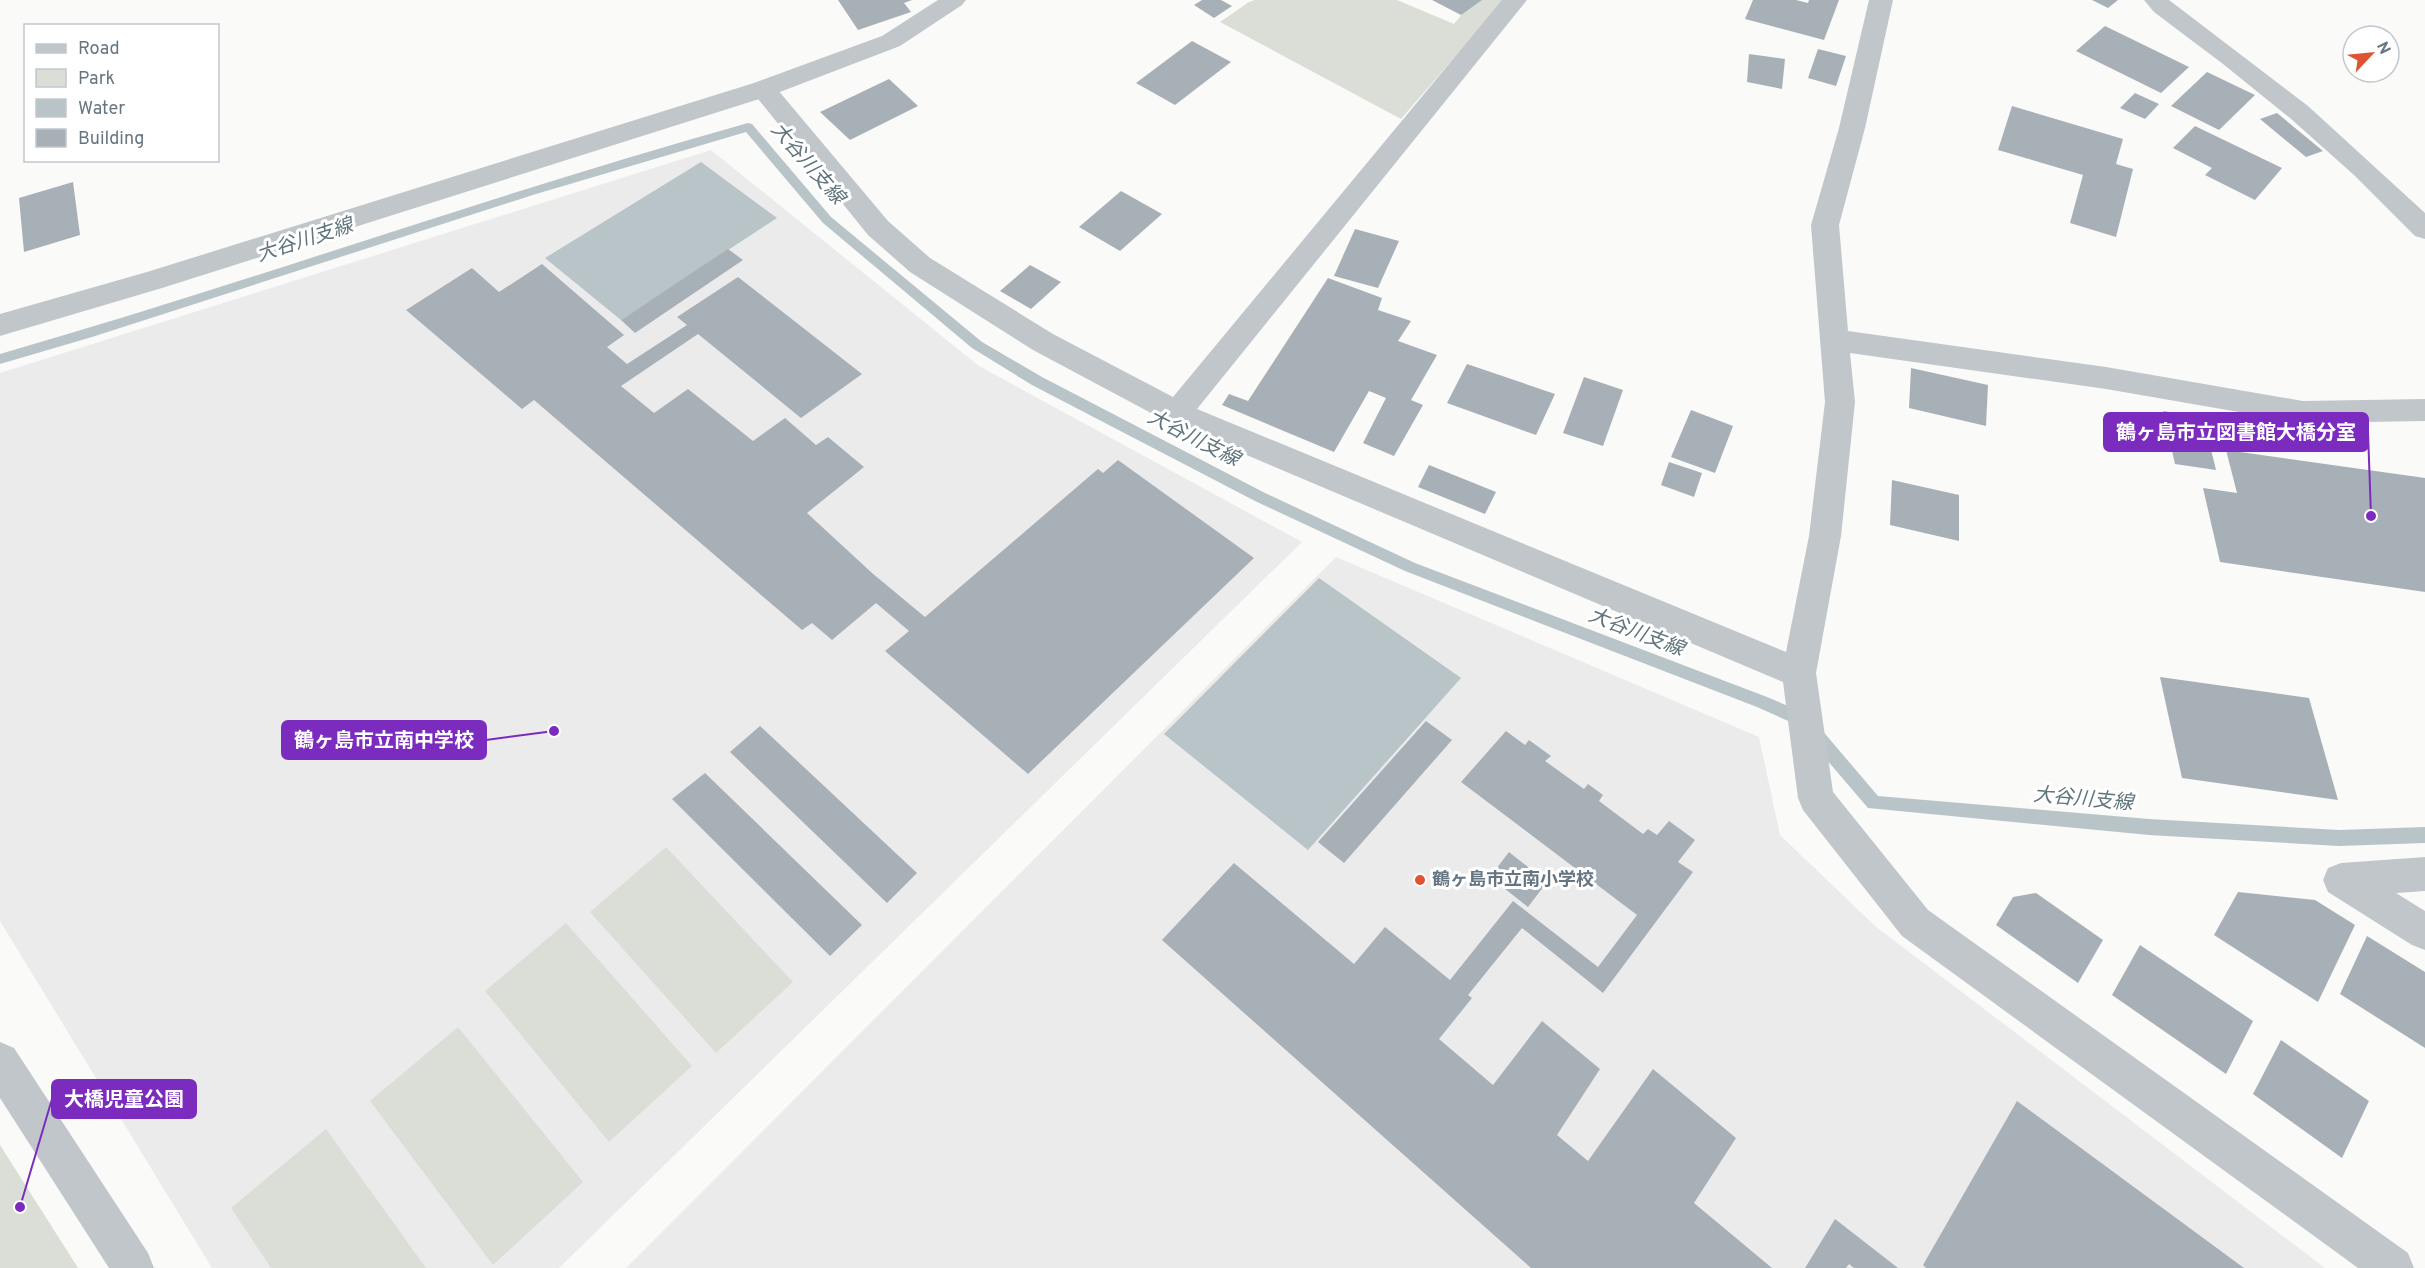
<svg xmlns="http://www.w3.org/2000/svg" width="2425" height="1268" viewBox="0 0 2425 1268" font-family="Overpass,'Noto Sans JP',sans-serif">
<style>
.built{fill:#ebebeb}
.green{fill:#daded7}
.water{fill:#b8c4c8}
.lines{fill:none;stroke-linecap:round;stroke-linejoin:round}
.stream{fill:#b8c4c8;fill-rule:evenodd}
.building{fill:#a8b0b7}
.minor{fill:#c1c6ca;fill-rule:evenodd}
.tertiary{fill:#c1c6ca;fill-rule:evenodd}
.poi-dot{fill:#e05332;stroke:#fff;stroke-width:2}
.labels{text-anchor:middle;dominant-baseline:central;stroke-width:6;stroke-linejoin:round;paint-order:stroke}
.poi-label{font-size:18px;font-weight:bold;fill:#657682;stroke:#fff;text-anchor:start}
.water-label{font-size:20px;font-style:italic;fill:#60757c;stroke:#fff}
.leader{fill:none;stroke:#7b2cbf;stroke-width:2}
.callout-dot{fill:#7b2cbf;stroke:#fff;stroke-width:2}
.callout{fill:#7b2cbf;stroke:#7b2cbf;stroke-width:2}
.callout-label{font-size:20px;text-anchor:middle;font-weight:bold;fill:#fff}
</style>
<rect width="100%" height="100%" fill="#fafaf8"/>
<!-- built -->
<g class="built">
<path d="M 711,150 L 979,366 L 1302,542 L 559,1268 L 212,1268 L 0,921 L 0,373 Z"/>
<path d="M 1336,557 L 1759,737 L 1780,835 L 1875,926 L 2325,1268 L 626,1268 Z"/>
</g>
<!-- green -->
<g class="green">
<path d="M 1255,0 L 1397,0 L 1454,24 L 1473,0 L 1504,0 L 1401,119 L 1220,22 L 1249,2 Z"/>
<path d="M 666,847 L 793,982 L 716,1053 L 590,912 Z"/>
<path d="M 566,923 L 692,1066 L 609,1142 L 485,991 Z"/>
<path d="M 458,1027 L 583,1182 L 493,1265 L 370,1101 Z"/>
<path d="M 326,1129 L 426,1268 L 271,1268 L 231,1208 Z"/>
<path d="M 0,1145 L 78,1268 L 0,1268 Z"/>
</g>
<!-- water -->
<g class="water">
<path d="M 701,162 L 777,218 L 621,320 L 545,258 Z"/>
<path d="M 1319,578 L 1461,678 L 1308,850 L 1164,734 Z"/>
</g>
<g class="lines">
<!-- stream -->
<path class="stream" d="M 748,123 L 752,124 L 831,217 L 982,342 L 1042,377 L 1265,493 L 1415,563 L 1767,697 L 1809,715 L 1878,796 L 2149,819 L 2339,830 L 2425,827 L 2425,843 L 2339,846 L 2149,835 L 1868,808 L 1797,725 L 1757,707 L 1405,571 L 1255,501 L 1032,385 L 972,348 L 823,223 L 746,132 L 536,194 L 92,337 L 0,364 L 0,354 C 251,282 496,193 748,123 Z"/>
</g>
<!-- building -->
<g class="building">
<path d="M 838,0 L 912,0 L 904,3 L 911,12 L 858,30 Z"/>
<path d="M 1202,0 L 1221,0 L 1232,6 L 1214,18 L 1194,5 Z"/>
<path d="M 1432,0 L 1482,0 L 1461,15 Z"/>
<path d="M 1753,0 L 1796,0 L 1808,3 L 1809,0 L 1839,0 L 1824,40 L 1745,19 Z"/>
<path d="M 2092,0 L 2118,0 L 2108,8 Z"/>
<path d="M 2105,26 L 2189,67 L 2161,93 L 2076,51 Z"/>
<path d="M 1192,41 L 1231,62 L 1175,105 L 1136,83 Z"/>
<path d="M 1818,49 L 1846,56 L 1836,86 L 1808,78 Z"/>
<path d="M 1749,54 L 1785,59 L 1782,89 L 1747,82 Z"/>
<path d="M 2207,72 L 2255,95 L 2219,130 L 2171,106 Z"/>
<path d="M 889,79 L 918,106 L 850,140 L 820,112 Z"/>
<path d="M 2135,93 L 2159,104 L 2145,119 L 2120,108 Z"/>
<path d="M 2012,106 L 2123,139 L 2116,164 L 2133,169 L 2116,237 L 2070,223 L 2083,175 L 1998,150 Z"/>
<path d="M 2277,113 L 2323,151 L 2306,157 L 2260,119 Z"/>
<path d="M 2195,126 L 2282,168 L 2255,200 L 2205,175 L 2212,168 L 2173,148 Z"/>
<path d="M 73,182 L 80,235 L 24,252 L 19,198 Z"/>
<path d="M 1121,191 L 1162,214 L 1120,251 L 1079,227 Z"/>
<path d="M 1355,229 L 1399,241 L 1378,288 L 1334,276 Z"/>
<path d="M 728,249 L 743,260 L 635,333 L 621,320 Z"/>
<path d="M 542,264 L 624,335 L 607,347 L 627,364 L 687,325 L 677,317 L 738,277 L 862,374 L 801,418 L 698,334 L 621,386 L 654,413 L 688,389 L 753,441 L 785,418 L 816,445 L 828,437 L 864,467 L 807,513 L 872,573 L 925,617 L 1098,469 L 1103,473 L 1118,460 L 1254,558 L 1028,774 L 885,651 L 909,631 L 876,603 L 832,640 L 812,623 L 802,630 L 534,400 L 522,409 L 406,310 L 472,268 L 499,292 Z"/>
<path d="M 1030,265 L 1061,282 L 1031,309 L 1000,291 Z"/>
<path d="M 1328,278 L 1382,298 L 1378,310 L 1411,321 L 1398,341 L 1437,355 L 1411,400 L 1423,405 L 1394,456 L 1363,443 L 1386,398 L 1369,391 L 1334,452 L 1222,405 L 1229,394 L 1248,401 Z"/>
<path d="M 1467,364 L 1555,394 L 1536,435 L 1447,403 Z"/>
<path d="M 1911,368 L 1988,385 L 1986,426 L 1909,408 Z"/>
<path d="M 1584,377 L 1623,390 L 1603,446 L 1563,433 Z"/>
<path d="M 1691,410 L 1733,426 L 1715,473 L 1671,457 Z"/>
<path d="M 2163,411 L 2203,417 L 2216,470 L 2175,464 Z"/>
<path d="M 2226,450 L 2425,478 L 2425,592 L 2220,562 L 2203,488 L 2237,493 Z"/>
<path d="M 1669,462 L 1702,473 L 1694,497 L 1661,485 Z"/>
<path d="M 1429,465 L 1496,492 L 1485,514 L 1418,487 Z"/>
<path d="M 1892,480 L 1959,495 L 1959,541 L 1890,525 Z"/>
<path d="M 2160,677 L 2309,698 L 2338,800 L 2182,778 Z"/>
<path d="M 1426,721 L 1452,740 L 1344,863 L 1318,842 Z"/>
<path d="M 760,726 L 917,873 L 887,903 L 730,752 Z"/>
<path d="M 1506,731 L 1525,745 L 1529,740 L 1551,756 L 1545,761 L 1584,789 L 1588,784 L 1603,795 L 1599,801 L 1643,834 L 1648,829 L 1657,835 L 1669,821 L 1695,840 L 1678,862 L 1693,872 L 1603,993 L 1522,928 L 1468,995 L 1472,998 L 1439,1039 L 1493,1085 L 1542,1021 L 1600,1069 L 1557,1135 L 1588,1161 L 1653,1069 L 1736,1138 L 1694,1203 L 1772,1268 L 1531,1268 L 1162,940 L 1234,863 L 1354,964 L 1385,927 L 1450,980 L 1513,901 L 1598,967 L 1637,915 L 1461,782 Z"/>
<path d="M 705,773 L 862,925 L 830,956 L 672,799 Z"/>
<path d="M 1509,852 L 1547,882 L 1528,907 L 1490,877 Z"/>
<path d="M 2238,892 L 2315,900 L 2355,925 L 2318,1002 L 2214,935 Z"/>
<path d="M 2036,893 L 2103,940 L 2078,983 L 1996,925 L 2013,897 Z"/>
<path d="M 2367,936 L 2425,972 L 2425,1048 L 2340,994 Z"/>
<path d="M 2140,945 L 2253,1021 L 2226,1074 L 2112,995 Z"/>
<path d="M 2281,1040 L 2369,1101 L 2342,1158 L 2253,1094 Z"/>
<path d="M 2017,1101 L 2244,1268 L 1926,1268 L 1923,1265 Z"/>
<path d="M 1835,1219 L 1898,1268 L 1854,1268 L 1849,1264 L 1846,1268 L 1805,1268 Z"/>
</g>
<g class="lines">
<!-- minor -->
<g class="minor">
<path d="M 1502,0 L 1527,0 L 1197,409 L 1786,652 L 1809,536 L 1825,402 L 1811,225 L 1839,128 L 1869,0 L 1893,0 L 1865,128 L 1839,225 L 1848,331 L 2106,367 L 2303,401 L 2425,399 L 2425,421 L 2303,423 L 2106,389 L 1850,353 L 1855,402 L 1841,536 L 1816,673 L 1833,792 L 1928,910 L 2408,1253 L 2414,1268 L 2358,1268 L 1902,936 L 1803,810 L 1798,798 L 1783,682 L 1166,421 L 1033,350 L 910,272 L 868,235 L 750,89 L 754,83 L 763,81 L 772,83 L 888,221 L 930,258 L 1053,334 L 1173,397 Z"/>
<path d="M 2144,0 L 2169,0 L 2308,106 L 2425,213 L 2425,239 L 2415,236 L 2354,175 L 2290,118 L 2223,64 L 2154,12 Z"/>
<path d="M 2425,857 L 2425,891 L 2396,893 L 2425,911 L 2425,950 L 2412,945 L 2328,892 L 2323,880 L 2328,868 L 2341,863 Z"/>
</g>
<!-- tertiary -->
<g class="tertiary">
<path d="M 938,0 L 966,0 L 962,5 L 900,46 L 772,95 L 162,288 L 0,336 L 0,314 L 147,272 L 754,83 L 882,36 Z"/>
<path d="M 0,1042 L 14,1048 L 148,1253 L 154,1268 L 109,1268 L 0,1098 Z"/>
</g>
</g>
<!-- markers -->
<circle class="poi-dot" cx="1420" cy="880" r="6"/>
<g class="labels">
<!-- poi labels -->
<g class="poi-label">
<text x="1432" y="880">鶴ヶ島市立南小学校</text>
</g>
<!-- water labels -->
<g class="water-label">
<text transform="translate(807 164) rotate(49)">大谷川支線</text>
<text transform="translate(305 241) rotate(-18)">大谷川支線</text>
<text transform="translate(1193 439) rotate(27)">大谷川支線</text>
<text transform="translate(1636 633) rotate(21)">大谷川支線</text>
<text transform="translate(2083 800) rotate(5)">大谷川支線</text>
</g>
</g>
<!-- callouts -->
<path class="leader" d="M2371 516L2368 432M554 731L486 740M20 1207L52 1099"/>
<g class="callout-dot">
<circle cx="2371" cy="516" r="6"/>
<circle cx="554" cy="731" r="6"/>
<circle cx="20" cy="1207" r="6"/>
</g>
<g class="callout">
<rect x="2104" y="413" width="264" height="38" rx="6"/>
<rect x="282" y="721" width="204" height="38" rx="6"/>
<rect x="52" y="1080" width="144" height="38" rx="6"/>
</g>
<g class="callout-label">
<text x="2236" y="439">鶴ヶ島市立図書館大橋分室</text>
<text x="384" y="747">鶴ヶ島市立南中学校</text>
<text x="124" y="1106">大橋児童公園</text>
</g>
<!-- legend -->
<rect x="24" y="24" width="195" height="138" fill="#ffffff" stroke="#c1c8cd" stroke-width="1.5"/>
<rect x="36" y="44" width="30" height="9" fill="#c1c6ca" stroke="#c1c8cd" stroke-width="1.5"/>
<text x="78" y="54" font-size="18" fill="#657682">Road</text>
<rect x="36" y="69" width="30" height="18" fill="#daded7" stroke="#c1c8cd" stroke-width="1.5"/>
<text x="78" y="84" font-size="18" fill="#657682">Park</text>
<rect x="36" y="99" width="30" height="18" fill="#b8c4c8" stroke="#c1c8cd" stroke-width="1.5"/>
<text x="78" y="114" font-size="18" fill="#657682">Water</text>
<rect x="36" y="129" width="30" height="18" fill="#a8b0b7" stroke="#c1c8cd" stroke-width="1.5"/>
<text x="78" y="144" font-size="18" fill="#657682">Building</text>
<!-- north arrow -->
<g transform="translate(2371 54) rotate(64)"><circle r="28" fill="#ffffff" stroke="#c1c8cd" stroke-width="1.5"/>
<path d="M0-4.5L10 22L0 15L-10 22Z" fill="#e05332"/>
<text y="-9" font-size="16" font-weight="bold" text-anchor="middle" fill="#657682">N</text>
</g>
</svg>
